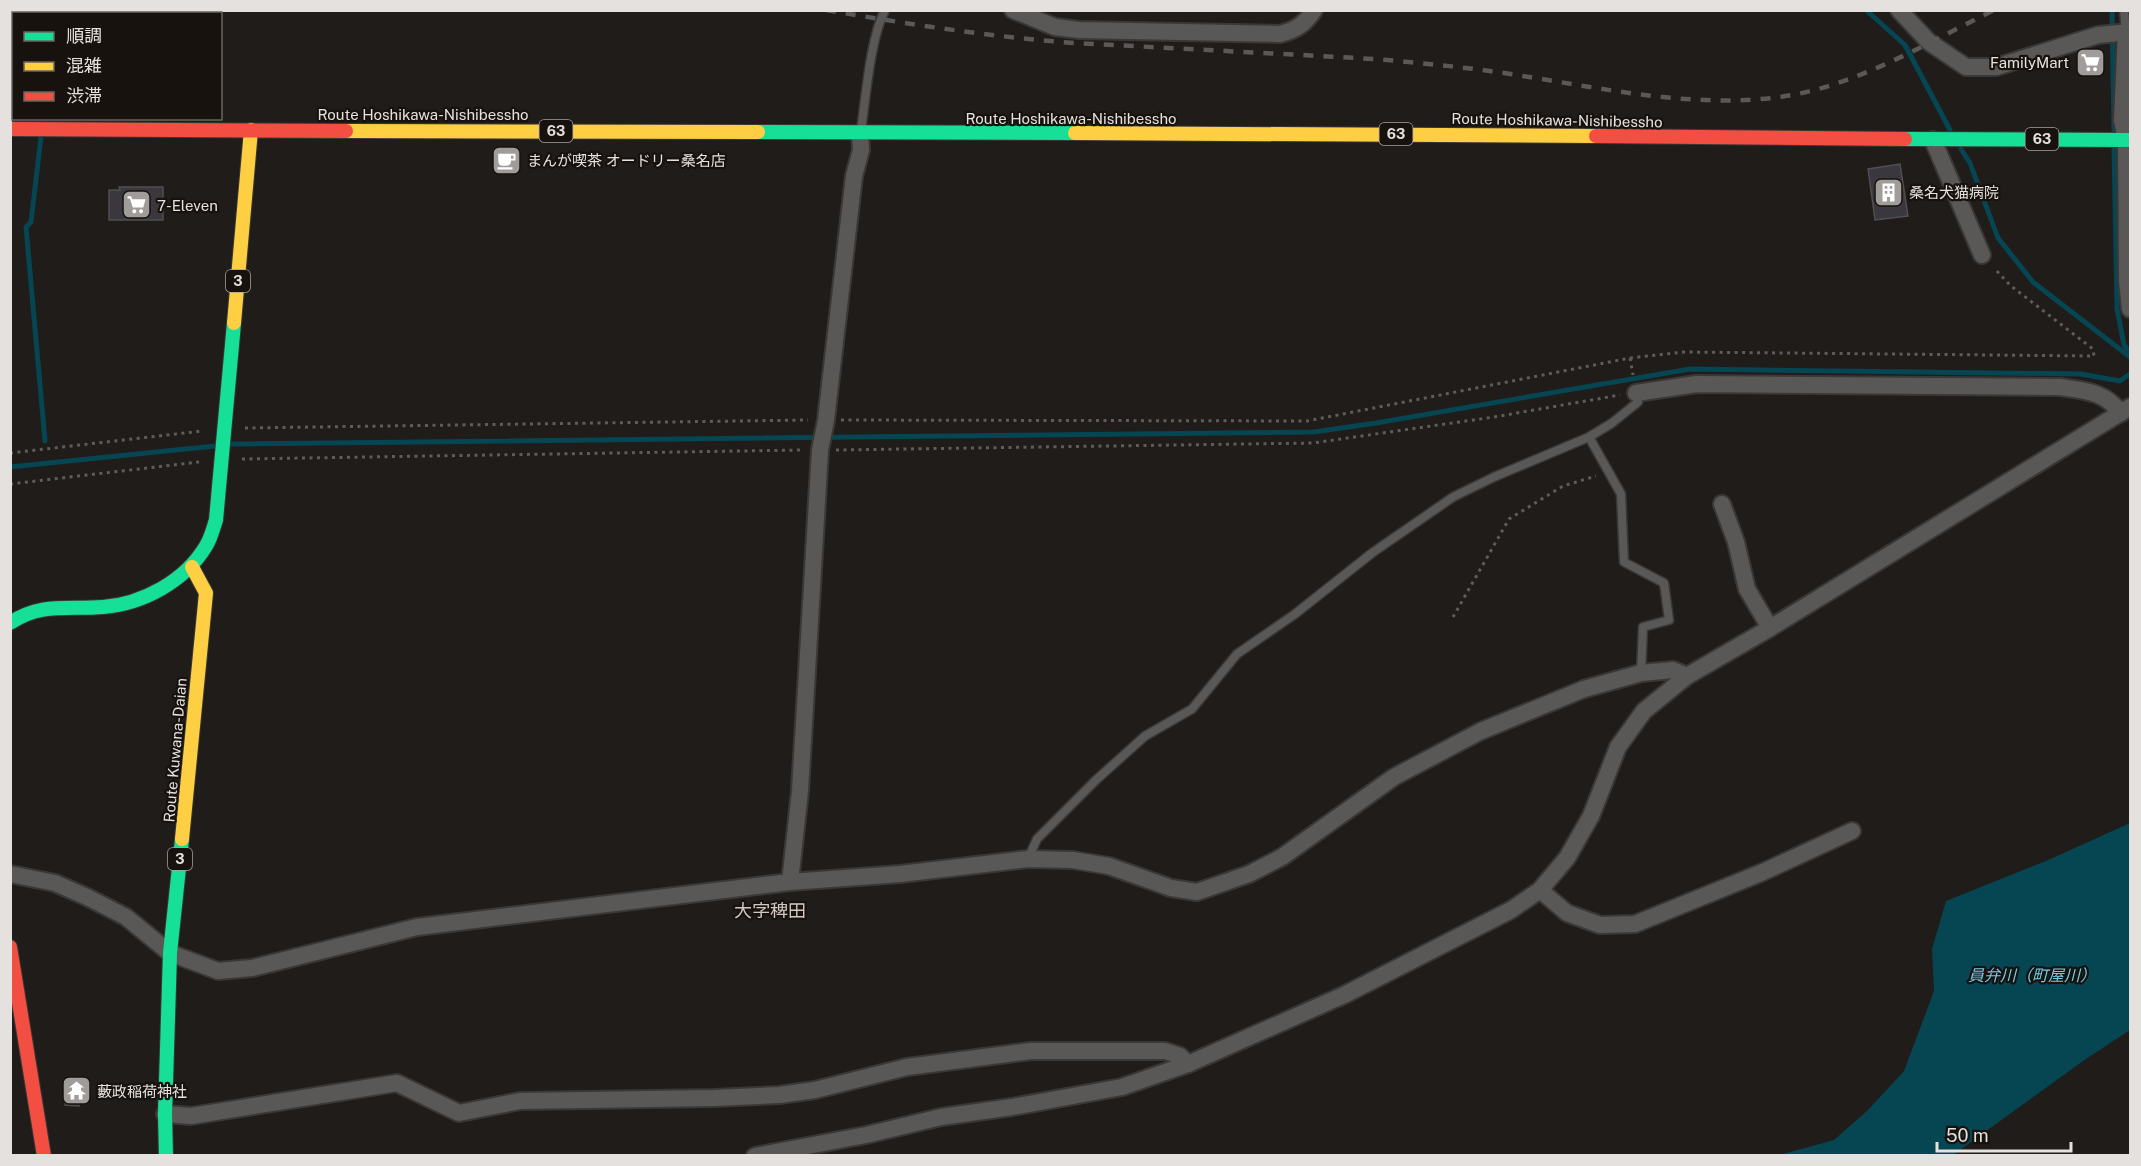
<svg xmlns="http://www.w3.org/2000/svg" width="2141" height="1166" viewBox="0 0 2141 1166" font-family="'Public Sans','Noto Sans JP',sans-serif">
<style>
.water{fill:#064552}
.lines{fill:none;stroke-linecap:round;stroke-linejoin:round}
.stream{stroke:#064552;stroke-width:5}
.building{fill:#3a383e;stroke:#504f4f;stroke-width:1.5}
.lane-casing{stroke:#3a3836;stroke-width:11}
.street-casing{stroke:#3a3836;stroke-width:20}
.fast-casing{stroke:#3a3836;stroke-width:16}
.slow-casing{stroke:#3a3836;stroke-width:16}
.jam-casing{stroke:#3a3836;stroke-width:16}
.path{stroke:#5e5d5b;stroke-width:3;stroke-dasharray:3 4.5;stroke-linecap:butt}
.lane{stroke:#595857;stroke-width:8}
.street{stroke:#595857;stroke-width:16}
.fast{stroke:#16e098;stroke-width:14}
.slow{stroke:#ffcf43;stroke-width:14}
.jam{stroke:#f24e42;stroke-width:14}
.rail{stroke:#5b5958;stroke-width:4.5;stroke-dasharray:10 10;stroke-linecap:butt}
.labels{text-anchor:middle;dominant-baseline:central;stroke-width:4.5;stroke-linejoin:round;paint-order:stroke}
.shield{fill:#18120e;stroke:#a8a3a0;stroke-width:1.5}
.shield-label{font-size:14px;font-weight:bold;fill:#e5e1de}
.poi-label{font-size:15px;fill:#e5e1de;stroke:#18120e;text-anchor:start}
.street-label{font-size:15px;fill:#e5e1de;stroke:#18120e}
.water-label{font-size:16px;font-style:italic;fill:#72cfe9;stroke:#18120e}
.quarter-label{font-size:18px;fill:#d0c7c1;stroke:#18120e}
</style>
<rect width="100%" height="100%" fill="#1f1c1a"/>
<!-- water -->
<path class="water" d="M 2130,823 L 2130,1030 L 2083,1061 L 1953,1155 L 1779,1155 L 1834,1140 L 1867,1111 L 1904,1071 L 1934,991 L 1932,949 L 1946,901 L 2046,861 Z"/>
<g class="lines">
<!-- stream -->
<g class="stream">
<path d="M 1866,10 L 1905,45 L 1950,130"/>
<path d="M 2112,10 L 2114,132"/>
<path d="M 65,14 L 66,10"/>
<path d="M 41,137 L 31,222 L 26,227 L 45,441"/>
<path d="M 2114,147 L 2117,309 L 2124,345 L 2130,353"/>
<path d="M 1961,149 L 1970,163 L 1998,238 L 2033,282 L 2130,357"/>
<path d="M 230,444 L 1314,432 L 1376,423 L 1690,369 L 2081,374 L 2120,381 L 2130,374"/>
<path d="M 10,467 L 215,446"/>
</g>
</g>
<!-- building -->
<g class="building">
<rect x="73" y="10" width="109" height="4"/>
<path d="M 2079,50 L 2101,50 L 2102,73 L 2079,74 Z"/>
<path d="M 494,150 L 519,151 L 519,170 L 494,170 Z"/>
<path d="M 1900,164 L 1908,216 L 1875,220 L 1868,169 Z"/>
<path d="M 119,187 L 163,187 L 163,220 L 109,220 L 109,190 L 120,190 Z"/>
<path d="M 67,1083 L 81,1084 L 79,1106 L 65,1105 Z"/>
</g>
<g class="lines">
<defs>
<g id="lane">
<path d="M 2124,10 L 2126,32"/>
<path d="M 861,130 C 866,97 870,39 885,10"/>
<path d="M 1589,437 L 1621,494 L 1624,562 L 1664,583 L 1669,620 L 1643,627 L 1641,673"/>
<path d="M 1028,859 L 1037,839 L 1096,780 L 1145,736 L 1192,709 L 1237,654 L 1295,614 L 1372,553 L 1453,497 L 1494,477 L 1589,437 L 1612,423 L 1638,402 L 1636,393"/>
</g>
<g id="street">
<path d="M 1013,10 L 1055,27 L 1079,30 L 1280,34 C 1296,30 1305,24 1314,10"/>
<path d="M 1899,10 L 1929,42 L 1966,67 L 1996,67 L 2098,35 L 2130,32"/>
<path d="M 2126,32 L 2122,120 L 2126,140 L 2127,281 L 2130,309"/>
<path d="M 1933,140 L 1982,255"/>
<path d="M 1636,393 L 1697,384 L 2060,387 C 2086,391 2104,391 2121,413"/>
<path d="M 1722,504 L 1736,542 L 1747,589 L 1770,628"/>
<path d="M 10,874 L 55,883 L 87,897 L 126,917 L 170,953 L 218,971 L 252,968 L 417,927 L 790,882 L 900,874 L 1028,859 L 1073,860 L 1109,866 L 1171,888 L 1197,892 L 1249,874 L 1282,857 L 1394,777 L 1481,731 L 1584,689 L 1641,673 L 1673,670 L 1687,676"/>
<path d="M 790,882 L 800,791 L 820,450 L 826,420 L 854,176 L 861,150 L 860,134"/>
<path d="M 1540,890 L 1567,913 L 1600,925 L 1635,924 L 1763,872 L 1852,831"/>
<path d="M 165,1114 L 191,1116 L 397,1083 L 459,1113 L 520,1101 L 714,1098 L 779,1095 L 815,1090 L 907,1067 L 1031,1051 L 1165,1051 L 1180,1056 L 1188,1064"/>
<path d="M 755,1156 L 866,1135 L 941,1117 L 1012,1107 L 1122,1087 L 1188,1064 L 1344,995 L 1511,910 L 1540,890 L 1567,858 L 1591,816 L 1618,747 L 1644,711 L 1687,676 L 1770,628 L 2130,407"/>
</g>
<g id="fast">
<path d="M 758,132 L 1075,133"/>
<path d="M 1905,139 L 2130,140"/>
<path d="M 10,623 C 42,602 68,610 103,607 C 143,604 185,581 206,546 C 211,538 213,529 216,520 L 234,323"/>
<path d="M 166,1156 L 165,1114 L 170,953 L 182,839"/>
</g>
<g id="slow">
<path d="M 346,131 L 758,132"/>
<path d="M 1075,133 L 1596,136"/>
<path d="M 234,323 L 251,130"/>
<path d="M 182,839 L 206,593 L 192,567"/>
</g>
<g id="jam">
<path d="M 10,129 L 346,131"/>
<path d="M 1596,136 L 1905,139"/>
<path d="M 10,947 L 44,1156"/>
</g>
</defs>
<!-- lane casing -->
<use href="#lane" class="lane-casing"/>
<!-- street casing -->
<use href="#street" class="street-casing"/>
<!-- fast casing -->
<use href="#fast" class="fast-casing"/>
<!-- slow casing -->
<use href="#slow" class="slow-casing"/>
<!-- jam casing -->
<use href="#jam" class="jam-casing"/>
<!-- path -->
<g class="path">
<path d="M 1630,358 L 1633,375"/>
<path d="M 841,420 L 1307,421 L 1630,358 L 1684,352 L 2094,356 L 2093,349 L 2011,286 L 1994,268"/>
<path d="M 245,428 L 808,420"/>
<path d="M 836,450 L 1313,443 L 1494,417 L 1620,395"/>
<path d="M 10,453 L 202,431"/>
<path d="M 242,459 L 802,450"/>
<path d="M 10,484 L 199,462"/>
<path d="M 1453,617 L 1509,519 L 1563,486 L 1596,476"/>
</g>
<!-- lane -->
<use href="#lane" class="lane"/>
<!-- street -->
<use href="#street" class="street"/>
<!-- fast -->
<use href="#fast" class="fast"/>
<!-- slow -->
<use href="#slow" class="slow"/>
<!-- jam -->
<use href="#jam" class="jam"/>
<!-- rail -->
<path class="rail" d="M 826,10 C 908,24 991,37 1075,43 C 1151,47 1226,51 1302,55 C 1334,57 1366,58 1398,61 C 1440,65 1481,69 1523,76 C 1605,89 1688,107 1772,98 C 1852,89 1923,45 1994,10"/>
</g>
<!-- icons -->
<defs>
<symbol id="supermarket-square" viewBox="-11 -11 22 22"><rect x="-9" y="-9" width="18" height="18" rx="4" fill="#a09c99" stroke="#18120e"/><path d="M-6-5.5h2.5l.6 2H6L4.5 2H-2.5L-4.4-4H-6ZM-1.5 3.2a1.3 1.3 0 1 0 .1 0ZM3 3.2a1.3 1.3 0 1 0 .1 0Z" fill="#fff"/></symbol>
<symbol id="cafe-square" viewBox="-11 -11 22 22"><rect x="-9" y="-9" width="18" height="18" rx="4" fill="#a09c99" stroke="#18120e"/><path d="M-5.5-4.5H6V0H3Q3 3.5 0 3.5H-2.5Q-5.5 3.5-5.5 0ZM3-3.2v2h1.7v-2ZM-6 4.5H4V6H-6Z" fill="#fff"/></symbol>
<symbol id="building-square" viewBox="-11 -11 22 22"><rect x="-9" y="-9" width="18" height="18" rx="4" fill="#a09c99" stroke="#18120e"/><path d="M-4-6H4V6H1V3H-1V6H-4ZM-2.5-4.3h1.7v1.8h-1.7ZM.8-4.3h1.7v1.8H.8ZM-2.5-1h1.7V.8h-1.7ZM.8-1h1.7V.8H.8Z" fill="#fff"/></symbol>
<symbol id="temple-square" viewBox="-11 -11 22 22"><rect x="-9" y="-9" width="18" height="18" rx="4" fill="#a09c99" stroke="#18120e"/><path d="M0-6L5-2H3V0L6.5 2.5H4V6H1.5V3h-3V6H-4V2.5H-6.5L-3 0V-2H-5Z" fill="#fff"/></symbol>
</defs>
<g fill-rule="evenodd">
<use href="#supermarket-square" x="2074" y="46" width="33" height="33"/>
<use href="#cafe-square" x="490" y="144" width="33" height="33"/>
<use href="#building-square" x="1872" y="176" width="33" height="33"/>
<use href="#supermarket-square" x="120" y="188" width="33" height="33"/>
<use href="#temple-square" x="60" y="1074" width="33" height="33"/>
</g>
<g class="labels">
<!-- shield labels -->
<g class="shield">
<rect x="539.5" y="120" width="33" height="22" rx="4.5"/>
<rect x="1379.5" y="123" width="33" height="22" rx="4.5"/>
<rect x="2025.5" y="128" width="33" height="22" rx="4.5"/>
<rect x="226" y="270" width="24" height="22" rx="4.5"/>
<rect x="168" y="848" width="24" height="22" rx="4.5"/>
</g>
<g class="shield-label">
<text x="556" y="131">63</text>
<text x="1396" y="134">63</text>
<text x="2042" y="139">63</text>
<text x="238" y="281">3</text>
<text x="180" y="859">3</text>
</g>
<!-- poi labels -->
<g class="poi-label">
<text x="2069" y="62" text-anchor="end">FamilyMart</text>
<text x="527" y="160">まんが喫茶 オードリー桑名店</text>
<text x="1909" y="192">桑名犬猫病院</text>
<text x="157" y="205">7-Eleven</text>
<text x="97" y="1091">藪政稲荷神社</text>
</g>
<!-- street labels -->
<g class="street-label">
<text x="423" y="114">Route Hoshikawa-Nishibessho</text>
<text x="1071" y="118">Route Hoshikawa-Nishibessho</text>
<text transform="translate(1557 120) rotate(1)">Route Hoshikawa-Nishibessho</text>
<text transform="translate(175 750) rotate(-85)">Route Kuwana-Daian</text>
</g>
<!-- water labels -->
<g class="water-label">
<text x="2032" y="975">員弁川（町屋川）</text>
</g>
<!-- quarter labels -->
<g class="quarter-label">
<text x="770" y="910">大字稗田</text>
</g>
</g>
<!-- border -->
<rect width="2141" height="1166" fill="none" stroke="#e5e1de" stroke-width="24"/>
<!-- legend -->
<rect x="12" y="12" width="210" height="108" fill="#18120e" stroke="#6a6561" stroke-width="1.5"/>
<rect x="24" y="32" width="30" height="9" fill="#16e098" stroke="#6a6561" stroke-width="1.5"/>
<text x="66" y="42" font-size="18" fill="#e5e1de">順調</text>
<rect x="24" y="62" width="30" height="9" fill="#ffcf43" stroke="#6a6561" stroke-width="1.5"/>
<text x="66" y="72" font-size="18" fill="#e5e1de">混雑</text>
<rect x="24" y="92" width="30" height="9" fill="#f24e42" stroke="#6a6561" stroke-width="1.5"/>
<text x="66" y="102" font-size="18" fill="#e5e1de">渋滞</text>
<!-- scale -->
<path d="M1937 1142v9h134v-9" fill="none" stroke="#e5e1de" stroke-width="3"/>
<text x="1946" y="1142" font-size="18" fill="#e5e1de" stroke="#18120e" stroke-width="4.5" paint-order="stroke">50 m</text>
</svg>
